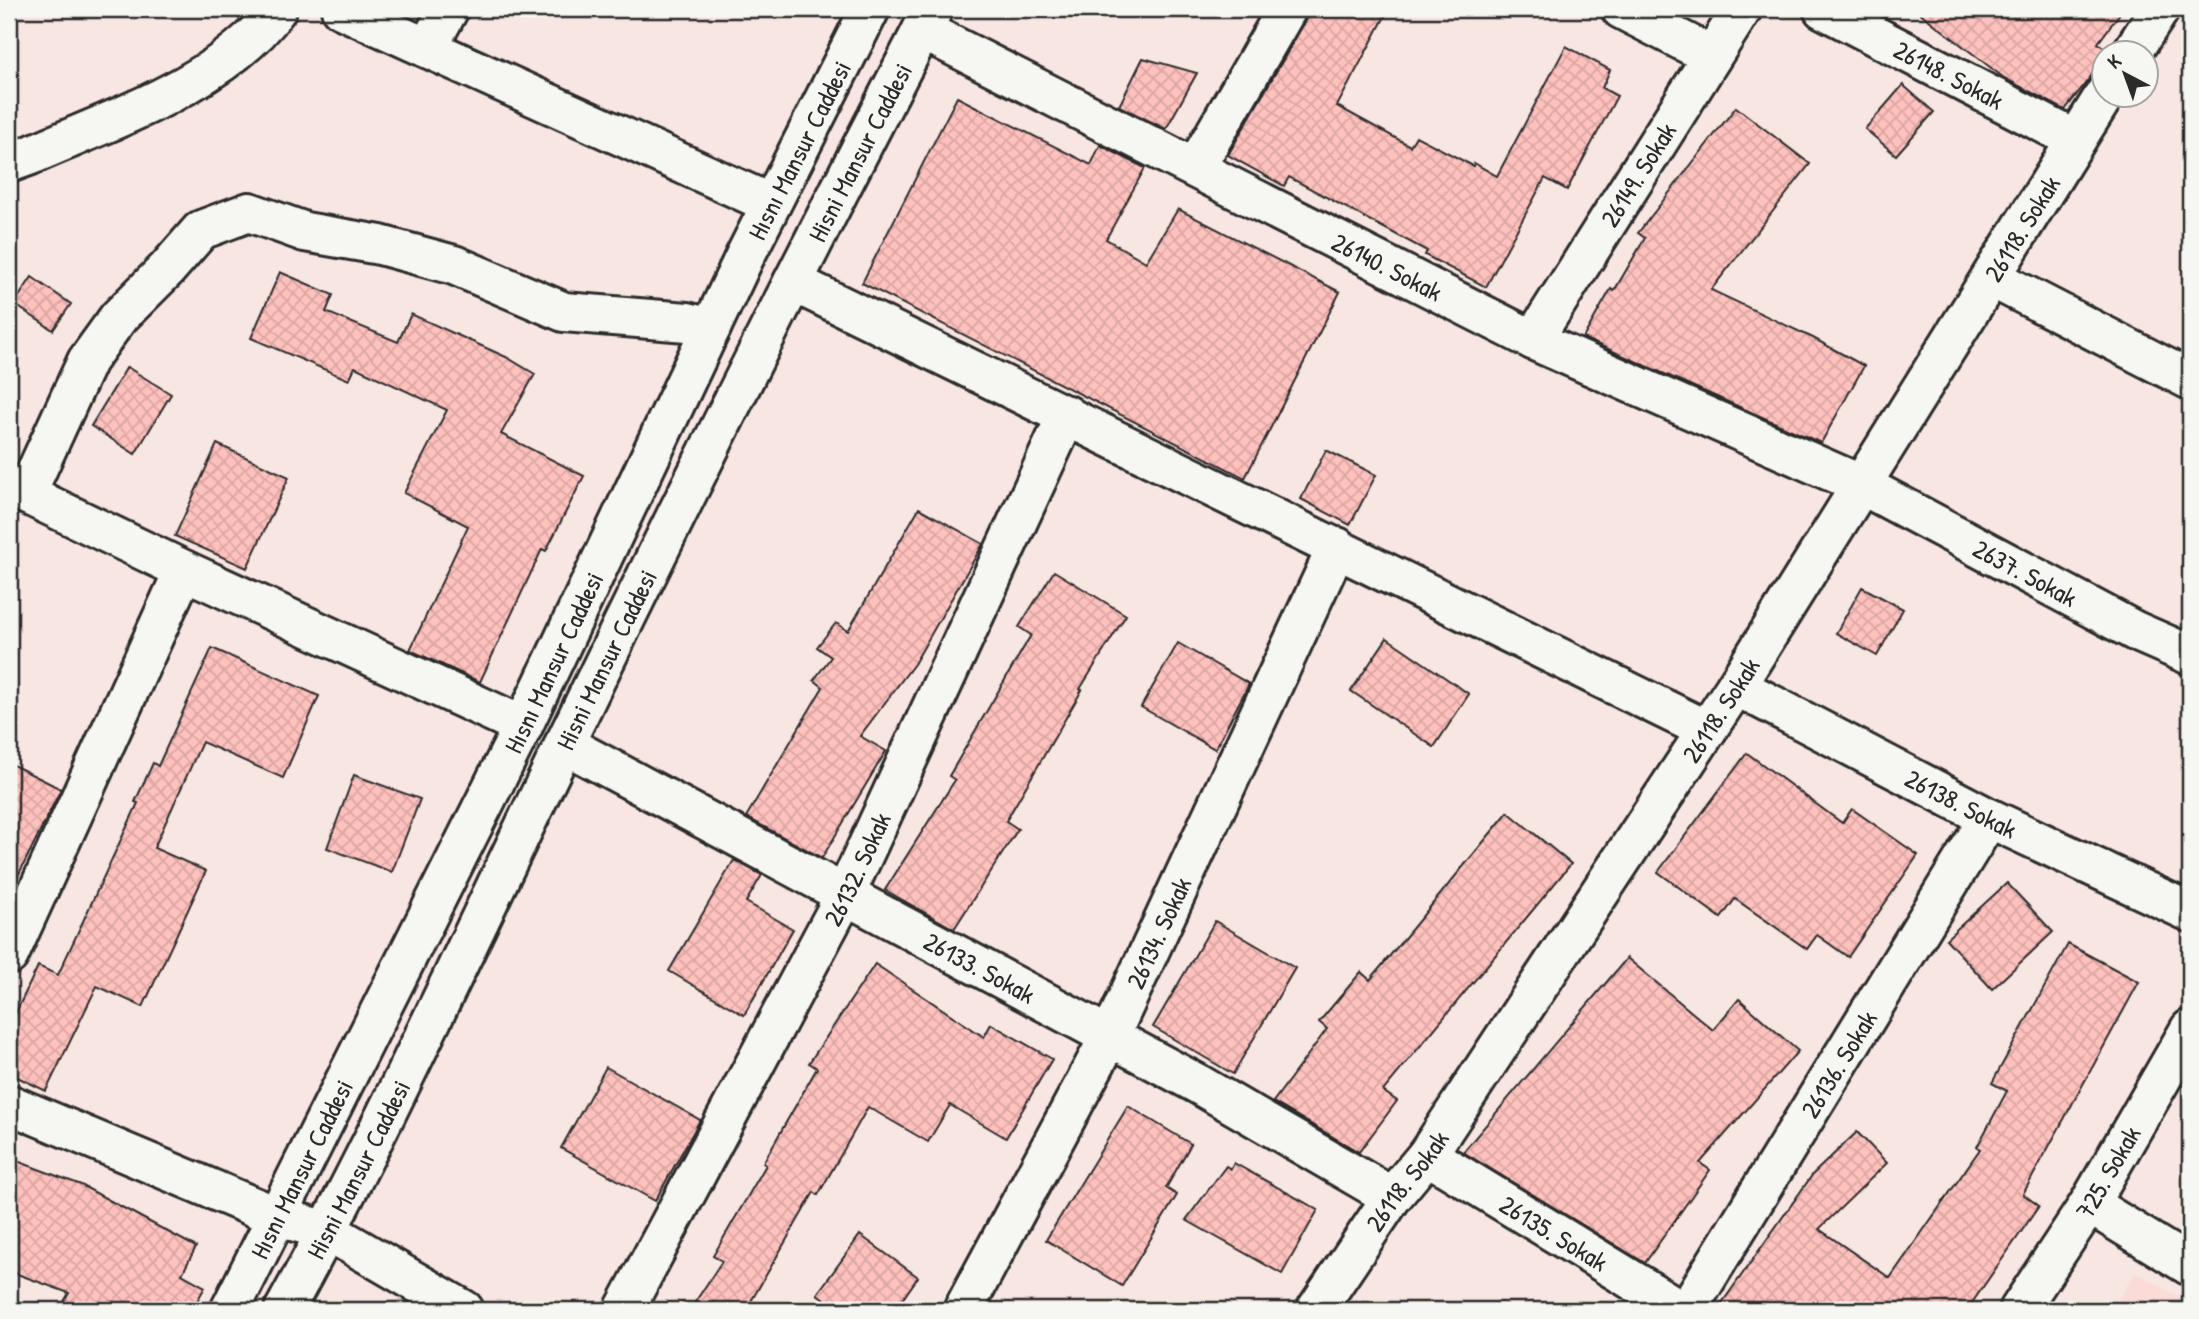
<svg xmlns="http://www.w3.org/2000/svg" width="2199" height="1319" viewBox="0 0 2199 1319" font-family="'Patrick Hand',sans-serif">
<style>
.built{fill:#fadbd7}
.building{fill:url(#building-cross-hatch);stroke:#2b2b2b;stroke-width:2}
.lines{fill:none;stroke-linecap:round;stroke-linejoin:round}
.minor-casing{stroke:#2b2b2b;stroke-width:44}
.major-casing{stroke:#2b2b2b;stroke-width:44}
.minor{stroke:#f6f6f2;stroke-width:38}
.major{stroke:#f6f6f2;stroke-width:38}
.labels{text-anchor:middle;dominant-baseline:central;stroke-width:7;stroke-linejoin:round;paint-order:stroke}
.street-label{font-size:26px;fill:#2b2b2b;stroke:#f6f6f2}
</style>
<defs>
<pattern id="building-cross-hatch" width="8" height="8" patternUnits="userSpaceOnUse" patternTransform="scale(1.75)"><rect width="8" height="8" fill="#fec1be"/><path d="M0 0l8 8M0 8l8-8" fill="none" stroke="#daa6a3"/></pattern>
</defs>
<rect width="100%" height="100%" fill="#f8e6e2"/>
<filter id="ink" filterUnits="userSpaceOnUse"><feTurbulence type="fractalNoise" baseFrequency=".0143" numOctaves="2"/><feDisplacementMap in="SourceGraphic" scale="14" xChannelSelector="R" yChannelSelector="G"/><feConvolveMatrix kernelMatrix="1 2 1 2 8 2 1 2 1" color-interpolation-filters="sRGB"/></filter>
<g filter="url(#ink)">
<!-- built -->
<path class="built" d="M 2136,1272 L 2190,1304 L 2190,1310 L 2112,1310 Z"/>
<!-- building -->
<g class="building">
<path d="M 1309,9 L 1389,9 L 1337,106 L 1410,146 L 1416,136 L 1473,166 L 1474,163 L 1497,176 L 1566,46 L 1610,70 L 1602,88 L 1617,96 L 1567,190 L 1545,178 L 1486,287 L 1425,255 L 1427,251 L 1289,177 L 1284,186 L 1228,155 L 1306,20 Z"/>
<path d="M 1915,9 L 2123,9 L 2098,43 L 2110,52 L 2104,52 L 2104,59 L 2065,110 L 2004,78 Z"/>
<path d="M 1143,58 L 1197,73 L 1166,129 L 1119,106 Z"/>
<path d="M 1903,85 L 1934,112 L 1896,155 L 1865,129 Z"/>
<path d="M 957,97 L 1091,165 L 1100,145 L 1145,168 L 1106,239 L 1146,262 L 1178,209 L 1340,292 L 1245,478 L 862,283 Z"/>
<path d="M 1736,107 L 1810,164 L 1711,290 L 1813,338 L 1864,366 L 1821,443 L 1583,338 L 1611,289 L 1614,291 L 1645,238 L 1638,233 Z"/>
<path d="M 280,272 L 333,295 L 326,312 L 398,342 L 411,314 L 506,357 L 535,374 L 501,434 L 584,476 L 546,551 L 542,549 L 480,682 L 410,650 L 468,526 L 404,493 L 447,410 L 355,367 L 349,380 L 251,338 Z"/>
<path d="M 32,277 L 71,304 L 53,330 L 14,304 Z"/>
<path d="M 127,367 L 171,394 L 135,454 L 91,426 Z"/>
<path d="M 217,444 L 289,477 L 247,568 L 175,536 Z"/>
<path d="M 1326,450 L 1376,475 L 1350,525 L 1301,499 Z"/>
<path d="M 919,508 L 983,544 L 914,664 L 860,736 L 886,751 L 822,858 L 746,817 L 823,687 L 814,680 L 831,657 L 817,647 L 836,623 L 848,631 Z"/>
<path d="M 1054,571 L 1126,615 L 1080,689 L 1082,690 L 1006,821 L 1018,829 L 954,929 L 885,890 L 955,780 L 949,776 L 1031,635 L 1019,627 Z"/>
<path d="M 1862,587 L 1903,609 L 1877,656 L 1836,633 Z"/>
<path d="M 1387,638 L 1469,694 L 1434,747 L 1351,691 Z"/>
<path d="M 1178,643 L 1249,684 L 1215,749 L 1141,707 Z"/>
<path d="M 212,648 L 319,696 L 283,778 L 202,742 L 154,848 L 206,871 L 143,1007 L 97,986 L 46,1091 L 9,1073 L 9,1027 L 38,966 L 58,975 L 138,803 L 135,802 L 153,763 L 158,766 Z"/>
<path d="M 1747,753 L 1842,823 L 1852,809 L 1918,855 L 1848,957 L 1817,935 L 1807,949 L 1735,899 L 1721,918 L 1658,872 Z"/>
<path d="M 9,763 L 61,789 L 9,894 Z"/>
<path d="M 354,775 L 420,799 L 392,872 L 327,848 Z"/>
<path d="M 1508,812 L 1571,864 L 1383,1091 L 1397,1101 L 1359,1152 L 1273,1102 L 1327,1029 L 1319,1022 L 1361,972 L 1370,980 Z"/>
<path d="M 734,860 L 762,875 L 746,902 L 793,929 L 744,1015 L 669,971 Z"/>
<path d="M 2007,883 L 2053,932 L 1992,989 L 1946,939 Z"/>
<path d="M 1215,921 L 1295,968 L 1233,1074 L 1153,1027 Z"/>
<path d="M 2068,944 L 2139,982 L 2023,1194 L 2039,1206 L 1967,1310 L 1717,1310 L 1813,1174 L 1857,1132 L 1887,1163 L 1819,1229 L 1890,1278 L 1980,1149 L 1977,1147 L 2007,1091 L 1992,1083 Z"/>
<path d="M 1627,958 L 1713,1030 L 1739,999 L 1798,1051 L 1700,1163 L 1710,1170 L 1645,1263 L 1463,1152 Z"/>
<path d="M 875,964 L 984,1037 L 991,1024 L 1052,1059 L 1006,1138 L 950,1105 L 928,1142 L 868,1107 L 818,1195 L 814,1192 L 746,1310 L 690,1310 L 722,1261 L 713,1256 L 766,1165 L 763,1163 L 817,1068 L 809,1063 Z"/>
<path d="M 606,1067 L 700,1120 L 655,1201 L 561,1148 Z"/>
<path d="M 1128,1106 L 1191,1144 L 1166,1188 L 1177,1195 L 1122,1286 L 1046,1240 Z"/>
<path d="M 9,1158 L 81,1185 L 196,1247 L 182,1274 L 205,1287 L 192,1310 L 59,1310 L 69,1293 L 9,1271 Z"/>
<path d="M 1234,1163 L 1318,1210 L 1282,1274 L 1186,1220 L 1226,1166 L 1231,1169 Z"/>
<path d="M 860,1235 L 918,1277 L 895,1310 L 840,1310 L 817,1294 Z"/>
</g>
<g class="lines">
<defs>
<g id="minor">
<path d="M 341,9 L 771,204"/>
<path d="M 1621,9 L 1712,56"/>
<path id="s1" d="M 1823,9 L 2076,140"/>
<path id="s2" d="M 922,30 L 1533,340 L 1862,485 L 2135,631 L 2190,655"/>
<path d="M 427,48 L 449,9"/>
<path d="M 2132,52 L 2160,9"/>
<path d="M 9,163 L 31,155 C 110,120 226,82 277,9"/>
<path d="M 1195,168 L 1287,9"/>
<path d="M 1992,278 L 2190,380"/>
<path d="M 793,282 L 1707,730"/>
<path id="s3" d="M 1533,340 L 1742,9"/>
<path d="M 9,486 L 184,570 L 523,726"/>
<path d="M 26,494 L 87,361 L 118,318 L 167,269 L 201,230 L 249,212 L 305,232 L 380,245 L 454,265 L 564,312 L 687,322 L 711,328"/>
<path id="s4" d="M 1736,686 L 1989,818 L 2190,912"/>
<path id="s5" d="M 564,744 L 1198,1084 L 1392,1197"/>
<path d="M 9,955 L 184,570"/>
<path d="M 9,1104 L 278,1217 L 328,1231 L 464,1310"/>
<path id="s6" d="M 1427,1155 L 1681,1310"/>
<path d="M 2089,1204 L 2190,1266"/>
<path id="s7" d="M 624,1310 L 844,897 L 1067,415"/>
<path id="s8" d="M 963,1310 L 1109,1038 L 1337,547"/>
<path id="s9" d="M 1316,1310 L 1392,1197 L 1427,1155 L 1736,686 L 2105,94"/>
<path id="s10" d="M 1687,1310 L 1989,818"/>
<path id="s11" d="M 2019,1310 L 2089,1204 L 2190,1029"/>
</g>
<g id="major">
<path id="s12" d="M 230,1310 L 523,726 L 744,258 L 870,9"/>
<path id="s13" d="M 284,1310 C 385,1127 471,935 563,747 C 683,499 806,253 933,9"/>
</g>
</defs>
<!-- minor casing -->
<use href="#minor" class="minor-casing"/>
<!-- major casing -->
<use href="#major" class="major-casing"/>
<!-- minor -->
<use href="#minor" class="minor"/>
<!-- major -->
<use href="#major" class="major"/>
</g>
</g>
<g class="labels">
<!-- street labels -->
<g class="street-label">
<text stroke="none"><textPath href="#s1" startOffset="142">26148. Sokak</textPath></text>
<text stroke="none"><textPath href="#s12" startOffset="1292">Hısnı Mansur Caddesi</textPath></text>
<text stroke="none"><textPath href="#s13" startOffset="1293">Hisni Mansur Caddesi</textPath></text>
<text stroke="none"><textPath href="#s3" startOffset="196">26149. Sokak</textPath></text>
<text stroke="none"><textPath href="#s9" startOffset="1292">26118. Sokak</textPath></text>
<text stroke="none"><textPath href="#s2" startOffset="522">26140. Sokak</textPath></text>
<text stroke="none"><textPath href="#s2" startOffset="1230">2637. Sokak</textPath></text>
<text stroke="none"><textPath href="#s13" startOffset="726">Hisni Mansur Caddesi</textPath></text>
<text stroke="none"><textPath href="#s12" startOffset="724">Hısnı Mansur Caddesi</textPath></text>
<text stroke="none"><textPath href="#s9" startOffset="724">26118. Sokak</textPath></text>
<text stroke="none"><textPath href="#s4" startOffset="254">26138. Sokak</textPath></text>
<text stroke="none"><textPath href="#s7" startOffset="499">26132. Sokak</textPath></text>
<text stroke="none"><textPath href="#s8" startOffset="425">26134. Sokak</textPath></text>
<text stroke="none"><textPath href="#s5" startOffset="472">26133. Sokak</textPath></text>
<text stroke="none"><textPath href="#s10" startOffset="289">26136. Sokak</textPath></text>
<text stroke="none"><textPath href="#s13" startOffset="159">Hisni Mansur Caddesi</textPath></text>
<text stroke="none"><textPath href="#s12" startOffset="158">Hısnı Mansur Caddesi</textPath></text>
<text stroke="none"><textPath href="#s11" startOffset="164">725. Sokak</textPath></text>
<text stroke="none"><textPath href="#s9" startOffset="158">26118. Sokak</textPath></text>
<text stroke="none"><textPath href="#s6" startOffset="149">26135. Sokak</textPath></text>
</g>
</g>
<!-- margin -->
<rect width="2199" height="1319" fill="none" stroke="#f6f6f2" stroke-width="35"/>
<rect x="18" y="18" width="2164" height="1284" fill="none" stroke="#2b2b2b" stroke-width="2.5" filter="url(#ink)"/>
<!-- north arrow -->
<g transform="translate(2125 74) rotate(319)"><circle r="33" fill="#f6f6f2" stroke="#a5a5a2" stroke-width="2"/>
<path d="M0-5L12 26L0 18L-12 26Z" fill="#2b2b2b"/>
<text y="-10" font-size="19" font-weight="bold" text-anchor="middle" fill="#2b2b2b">K</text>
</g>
</svg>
